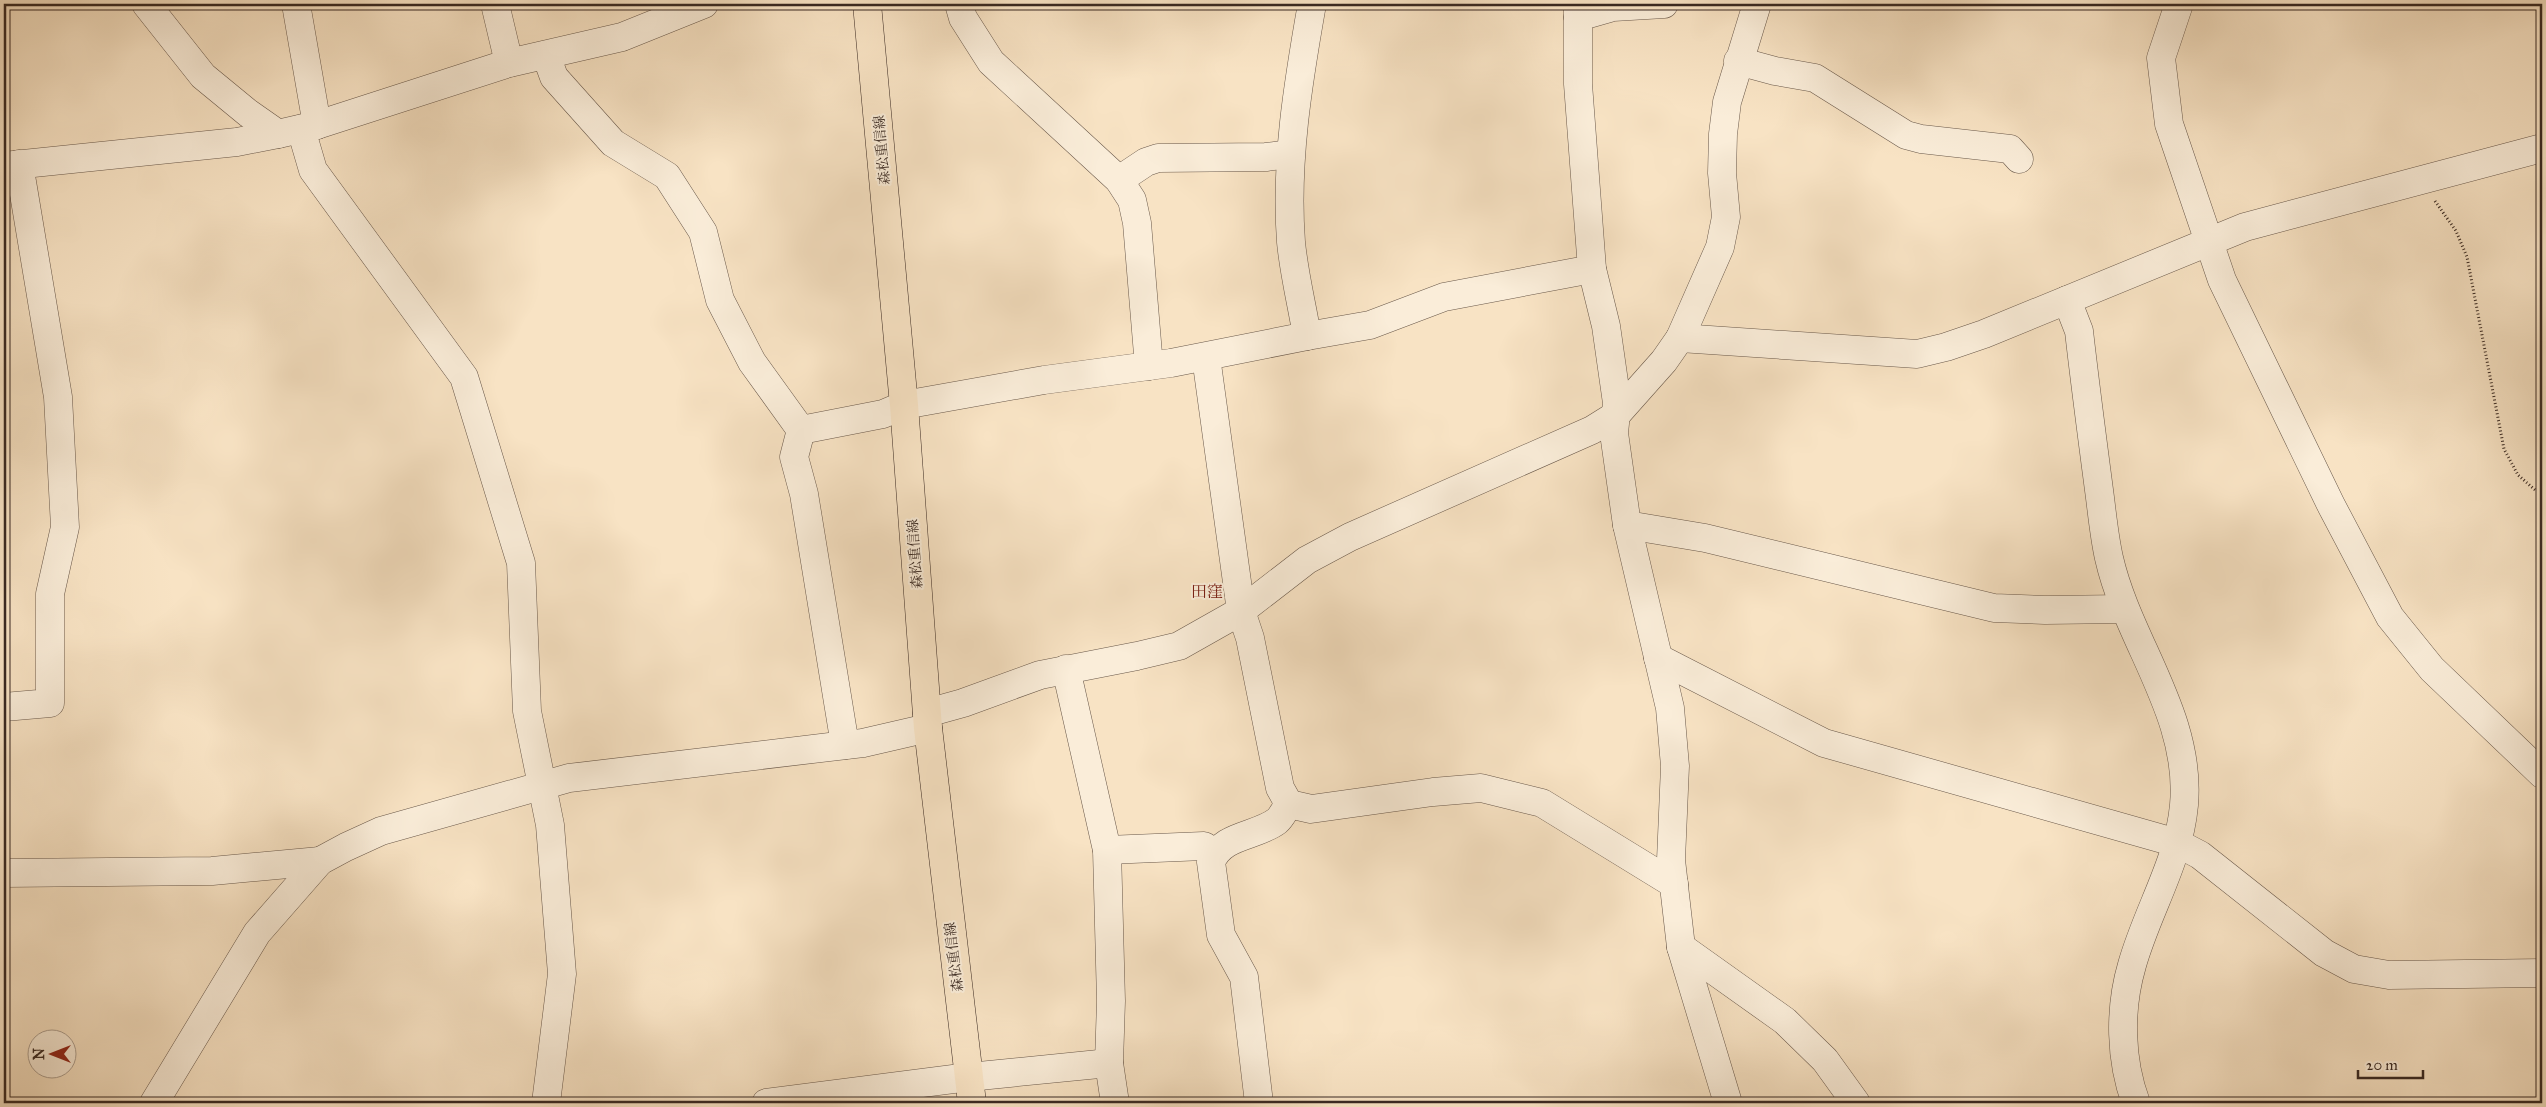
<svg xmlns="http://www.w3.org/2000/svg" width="2546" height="1107" viewBox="0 0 2546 1107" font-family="'IM FELL Great Primer','Noto Serif JP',serif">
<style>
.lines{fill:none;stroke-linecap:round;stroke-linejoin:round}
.minor-casing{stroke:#69584a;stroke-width:29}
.major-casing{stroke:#392922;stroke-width:29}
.path{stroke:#392922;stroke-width:3;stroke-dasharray:1 2.5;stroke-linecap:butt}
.minor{stroke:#faedd9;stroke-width:28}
.major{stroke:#f8e3c4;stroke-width:28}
.labels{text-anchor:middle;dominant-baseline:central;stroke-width:4;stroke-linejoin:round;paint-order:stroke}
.street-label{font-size:14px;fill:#392922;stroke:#faedd9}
.quarter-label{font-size:16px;fill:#7a1f14;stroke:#faedd9}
</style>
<rect width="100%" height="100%" fill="#f8e3c4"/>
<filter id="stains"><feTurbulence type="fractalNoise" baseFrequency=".004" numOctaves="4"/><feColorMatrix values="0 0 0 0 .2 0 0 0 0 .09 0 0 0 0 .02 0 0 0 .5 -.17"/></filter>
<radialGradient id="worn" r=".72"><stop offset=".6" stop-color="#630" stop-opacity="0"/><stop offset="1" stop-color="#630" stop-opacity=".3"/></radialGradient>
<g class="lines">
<defs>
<g id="minor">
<path d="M 146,4 L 203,76 L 248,113 L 278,134"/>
<path d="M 296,4 L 317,125"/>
<path d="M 495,4 L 509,63"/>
<path d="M 959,4 L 963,18 L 991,62 L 1119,180 L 1132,200 L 1137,223 L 1149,366"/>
<path d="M 1578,4 L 1578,84 L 1592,269 L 1606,326 L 1617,403 L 1614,433 L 1627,525 L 1670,708 L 1675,766 L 1671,860 L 1681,947 L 1728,1103"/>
<path d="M 2179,4 L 2161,58 L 2169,124 L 2222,280 L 2331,505 L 2390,617 L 2432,669 L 2542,774"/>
<path d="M 1578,17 L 1613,7 L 1664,4"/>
<path d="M 546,55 L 554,77 L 613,143 L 667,176 L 703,232 L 720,300 L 752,362 L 801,430 L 883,414 L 904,405 L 1044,380 L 1171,363 L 1307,336 C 1302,305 1294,274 1291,242 C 1285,162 1298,83 1312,4"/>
<path d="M 1738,61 L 1775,71 L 1815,78 L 1906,135 L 1921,139 L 2010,149 L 2019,159"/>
<path d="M 301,129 L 313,170 L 464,377 L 521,563 L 527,711 L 550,825 L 562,974 L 546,1103"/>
<path d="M 4,166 L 237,142 L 278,134 L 317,125 L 509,63 L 622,37 L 704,4"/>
<path d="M 1119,180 L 1146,162 L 1158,158 L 1266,157 L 1290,154"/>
<path d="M 2067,300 L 2079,331 C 2085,384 2092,437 2099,490 C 2102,512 2104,536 2109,558 C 2128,642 2192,715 2184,805 C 2179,862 2147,911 2132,965 C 2119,1009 2120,1060 2136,1103"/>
<path d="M 1307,336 L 1370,325 L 1444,297 L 1592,269"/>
<path d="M 1680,338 L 1917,354 L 1946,347 L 1984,334 L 2245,227 L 2542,148"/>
<path d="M 1206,357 L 1241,611 L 1250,638 L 1280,788 L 1289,804 L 1311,809 L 1433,792 L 1481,788 L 1542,803 L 1674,884"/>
<path d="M 801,430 L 794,457 L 804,494 L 845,745"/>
<path d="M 1627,525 L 1705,538 L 1994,608 L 2045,610 L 2124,609"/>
<path d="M 1658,658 L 1824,743 L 2177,843 L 2200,855 L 2324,953 L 2354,969 L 2389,975 L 2542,973"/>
<path d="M 1066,669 L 1107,850 L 1111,1001 L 1109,1063 L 1115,1103"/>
<path d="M 4,707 L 50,703 L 50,594 L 65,527 L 58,397 L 19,164"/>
<path d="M 927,713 L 963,703 L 1040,675 L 1137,656 L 1179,646 L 1241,611 L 1307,560 L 1350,537 L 1592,430 L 1616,415 L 1664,361 L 1680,338 L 1720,247 L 1726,217 L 1722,173 L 1723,134 L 1727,102 L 1757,4"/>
<path d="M 1107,850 L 1204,846 L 1214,853"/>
<path d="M 4,873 L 212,871 L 320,861"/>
<path d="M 1681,947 L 1785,1021 L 1825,1060 L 1856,1103"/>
<path d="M 154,1103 L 257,933 L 320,861 L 346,847 L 381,831 L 569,778 L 863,743 L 928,728"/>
<path d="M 766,1103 L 969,1077 L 1109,1063"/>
<path d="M 1259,1103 L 1244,977 L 1221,935 L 1211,862 C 1222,834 1256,837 1277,821 C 1282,817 1285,809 1289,804"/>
</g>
<path id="major" d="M 867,4 L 904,405 L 928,728 L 972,1103"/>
</defs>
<!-- minor casing -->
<use href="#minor" class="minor-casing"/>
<!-- major casing -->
<use href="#major" class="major-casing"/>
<!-- path -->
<g class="path">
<path d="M 2537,4 L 2542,6"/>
<path d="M 2435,201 L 2456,231 L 2467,257 L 2504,449 L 2518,475 L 2542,496"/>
</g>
<!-- minor -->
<use href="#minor" class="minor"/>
<!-- major -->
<use href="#major" class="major"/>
</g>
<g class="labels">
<!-- street labels -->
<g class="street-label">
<text transform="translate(882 150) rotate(-95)">森松重信線</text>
<text transform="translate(915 554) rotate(-94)">森松重信線</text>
<text transform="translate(954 957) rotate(-97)">森松重信線</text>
</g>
<!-- quarter labels -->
<g class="quarter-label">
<text x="1207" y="591">田窪</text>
</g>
</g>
<!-- margin -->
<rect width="2546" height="1107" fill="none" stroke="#f8e3c4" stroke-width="20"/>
<rect x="5" y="5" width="2536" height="1097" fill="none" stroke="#392922" stroke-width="2.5"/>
<rect x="10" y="10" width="2526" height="1087" fill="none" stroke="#392922"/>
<!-- north arrow -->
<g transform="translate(52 1054) rotate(270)"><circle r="24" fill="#faedd9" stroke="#ad9f90"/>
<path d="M0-4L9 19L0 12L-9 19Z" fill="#8f2418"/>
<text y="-8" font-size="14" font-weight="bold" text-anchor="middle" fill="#392922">N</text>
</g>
<!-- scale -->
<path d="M2358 1070v8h65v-8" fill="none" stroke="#392922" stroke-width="2.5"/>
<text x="2366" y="1070" font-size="15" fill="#392922" stroke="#faedd9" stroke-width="4" paint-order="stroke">20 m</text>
<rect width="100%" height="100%" filter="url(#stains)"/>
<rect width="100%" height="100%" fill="url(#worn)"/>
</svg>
